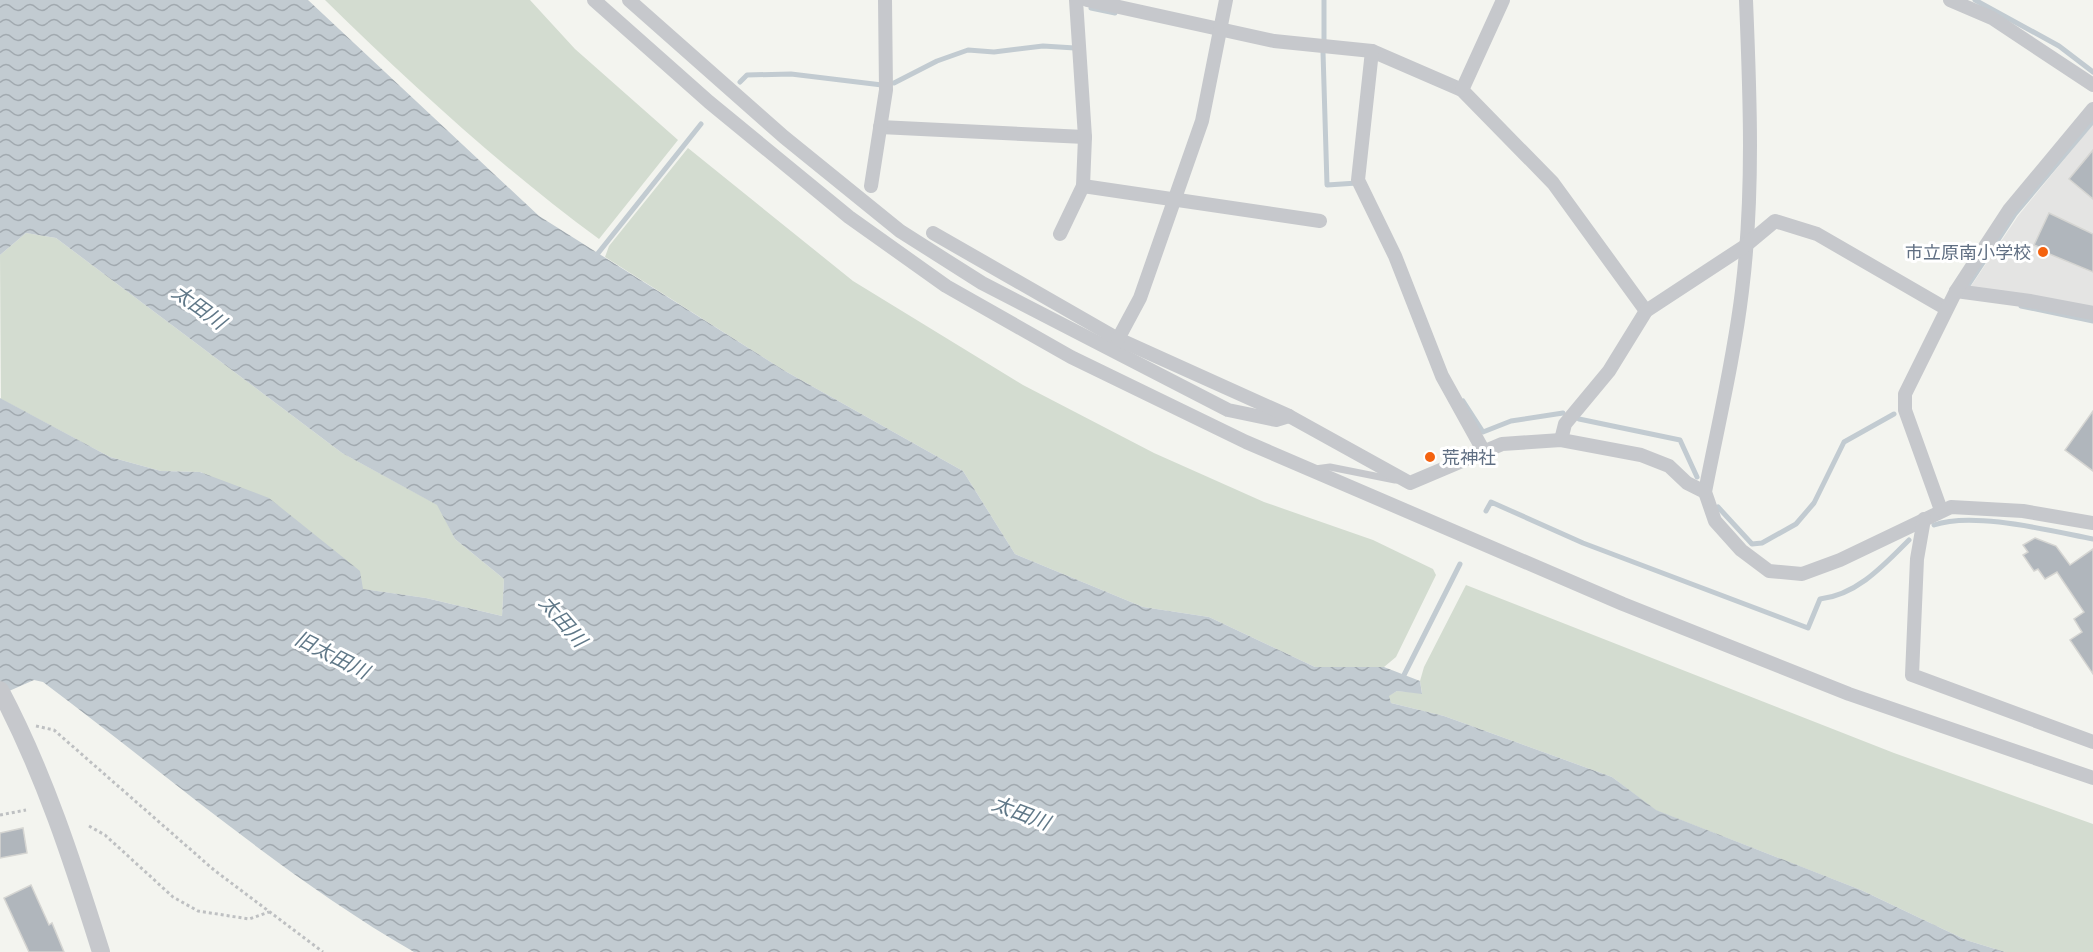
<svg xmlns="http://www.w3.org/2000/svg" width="2093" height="952" viewBox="0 0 2093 952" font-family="Raleway,'Noto Sans JP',sans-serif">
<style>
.built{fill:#e4e4e3}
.grass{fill:#d3dcd0}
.water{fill:url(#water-waves)}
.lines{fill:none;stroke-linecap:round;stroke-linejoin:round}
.stream{stroke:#c2cbd1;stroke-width:5}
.building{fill:#b0b6bc;stroke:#d5d5d2;stroke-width:1.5}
.path{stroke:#bec0c2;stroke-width:3;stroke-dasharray:3 3;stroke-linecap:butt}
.service{stroke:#c6c8cc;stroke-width:7}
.minor{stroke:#c6c8cc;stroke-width:14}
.tertiary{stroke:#c6c8cc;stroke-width:18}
.poi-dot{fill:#f46310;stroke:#fff;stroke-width:2}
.labels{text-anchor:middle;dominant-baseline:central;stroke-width:6;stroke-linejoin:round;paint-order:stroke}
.poi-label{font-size:18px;fill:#606f83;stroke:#fff;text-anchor:end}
.water-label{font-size:20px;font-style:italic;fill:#607888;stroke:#fff}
</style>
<defs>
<pattern id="water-waves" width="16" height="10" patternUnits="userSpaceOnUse" patternTransform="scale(1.5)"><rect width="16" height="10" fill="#c2cbd1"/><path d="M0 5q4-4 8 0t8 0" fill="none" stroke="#a1a9af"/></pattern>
</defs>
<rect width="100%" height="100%" fill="#f3f4ef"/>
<!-- built -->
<path class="built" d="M 2093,124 L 2093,309 L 1969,289 L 2018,216 Z"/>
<!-- grass -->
<g class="grass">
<path d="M 325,0 L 530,0 L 575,49 L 678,140 L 599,239 C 501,167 412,85 325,0 Z"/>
<path d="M 688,148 L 853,281 L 1023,385 L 1154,453 L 1264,502 L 1373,540 L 1433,569 L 1436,575 L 1396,657 L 1384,667 L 1315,667 L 1209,617 L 1143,607 L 1015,554 L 963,471 L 785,371 L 605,257 L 609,246 Z"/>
<path d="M 26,233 L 56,238 L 342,453 L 438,505 L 455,539 L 504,579 L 502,616 L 426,598 L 362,589 L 201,472 L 161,471 L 110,457 L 1,399 L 0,255 Z"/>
<path d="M 1466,585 L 1894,753 L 2093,824 L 2093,952 L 2005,952 L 1966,940 L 1861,890 L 1655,810 L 1612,777 L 1444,716 L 1391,703 L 1388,696 L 1397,691 L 1422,693 L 1420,681 L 1424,667 Z"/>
</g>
<!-- water -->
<path class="water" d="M 0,0 L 308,0 L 539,216 L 785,371 L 963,471 L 1015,554 L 1143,607 L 1209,617 L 1315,667 L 1384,667 L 1420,681 L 1422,694 L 1397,691 L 1389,696 L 1391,703 L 1444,716 L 1612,777 L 1656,810 L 1861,890 L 1966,940 L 2005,952 L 414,952 C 281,875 165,773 43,682 L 34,680 L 0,695 L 0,398 L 110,457 L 161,471 L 200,472 L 269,498 L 360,571 L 363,589 L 426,598 L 502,616 L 504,579 L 455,539 L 437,505 L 342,453 L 56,238 L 26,233 L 0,255 Z"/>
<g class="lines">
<!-- stream -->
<g class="stream">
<path d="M 1975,0 L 2059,46 L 2093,72"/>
<path d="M 1091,8 L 1115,13"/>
<path d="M 1324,42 L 1324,0"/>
<path d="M 1323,52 L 1327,185 L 1357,183"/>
<path d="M 740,82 L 747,75 L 791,74 L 882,85"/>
<path d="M 894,83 L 937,61 L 968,50 L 994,52 L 1043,46 L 1075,48 L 1075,43"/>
<path d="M 595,257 L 701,124"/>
<path d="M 1967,287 L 2015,214 L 2093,121"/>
<path d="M 2021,306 L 2093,321"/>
<path d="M 1463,401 L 1483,432 L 1511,421 L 1563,413"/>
<path d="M 1579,419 L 1680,440 L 1697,477"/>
<path d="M 1718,507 L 1752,544 L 1762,543 L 1796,524 L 1814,503 L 1844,442 L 1894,414"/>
<path d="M 1486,511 L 1491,502 L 1583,543 L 1808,628 L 1820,599 C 1857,595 1884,565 1909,540"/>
<path d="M 1934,525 C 1973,511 2051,531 2093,539"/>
<path d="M 1404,675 L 1460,564"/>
</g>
</g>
<!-- building -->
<g class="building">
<path d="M 2093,150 L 2093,199 L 2069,179 Z"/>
<path d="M 2049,213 L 2093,234 L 2093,272 L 2047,253 L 2048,251 L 2034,245 Z"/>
<path d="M 2093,411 L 2093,471 L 2065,450 Z"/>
<path d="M 2035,538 L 2056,546 L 2070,565 L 2093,549 L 2093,674 L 2070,640 L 2082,632 L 2074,619 L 2084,612 L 2057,572 L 2045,579 L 2038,569 L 2034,571 L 2023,555 L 2028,552 L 2023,545 Z"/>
<path d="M 23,828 L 27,853 L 0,858 L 0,833 Z"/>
<path d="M 31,885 L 49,925 L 52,923 L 64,952 L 29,952 L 4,898 Z"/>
</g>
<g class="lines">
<!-- path -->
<g class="path">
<path d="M 36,726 L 54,730 L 214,870 L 323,952"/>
<path d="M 0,815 L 26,810"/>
<path d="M 89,826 L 105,835 L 173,897 L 198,911 L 249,919 L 269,912"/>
</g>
<!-- service -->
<path class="service" d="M 1315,469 L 1330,467 L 1395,480"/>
<!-- minor -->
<g class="minor">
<path d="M 594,0 L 709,102 L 849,217 L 946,286 L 1071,357 L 1246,442 L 1623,604 L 1849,694 L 2093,778"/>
<path d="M 629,0 L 784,137 L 900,231 L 982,283 L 1228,410 L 1276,420 L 1289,416"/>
<path d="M 1087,0 L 1274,41 L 1372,51 L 1462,90 L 1553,183 L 1646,311"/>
<path d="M 1746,0 C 1750,96 1754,194 1742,291 C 1734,358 1718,425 1705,492 L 1715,521 L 1741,550 L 1769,571 L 1802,574 L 1840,560 L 1951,507 L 2023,511 L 2093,523"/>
<path d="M 1950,0 L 1992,18 L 2093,85"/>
<path d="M 1372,51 L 1358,180 L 1395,256 L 1442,376 L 1483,450"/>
<path d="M 1462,90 L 1503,0"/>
<path d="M 880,127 L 1085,137"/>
<path d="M 871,186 L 886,90 L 885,0"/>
<path d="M 1083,186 L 1320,221"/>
<path d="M 933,233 L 1118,339 L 1289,416 L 1410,483 L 1502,444 L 1561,440 L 1641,455 L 1669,466 L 1687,483 L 1705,492"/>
<path d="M 1060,234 L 1083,186 L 1085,137 L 1076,0"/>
<path d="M 1956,291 L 2030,301 L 2093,313"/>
<path d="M 1118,339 L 1140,298 L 1202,121 L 1226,0"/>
<path d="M 1561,440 L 1565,424 L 1609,371 L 1646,311 L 1745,246 L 1775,221 L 1817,234 L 1945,308"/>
<path d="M 1941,510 L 1905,410 L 1905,394 L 1956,291 L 2009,210 L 2093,109"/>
<path d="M 1924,519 L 1917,559 L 1912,675 L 2093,742"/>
</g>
<!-- tertiary -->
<path class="tertiary" d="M 0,690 C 44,773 73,863 101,952"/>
</g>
<!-- markers -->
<g class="poi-dot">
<circle cx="2043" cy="252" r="6"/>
<circle cx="1430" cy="457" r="6"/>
</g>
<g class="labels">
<!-- poi labels -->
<g class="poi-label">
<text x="2031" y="252">市立原南小学校</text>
<text x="1442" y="457" text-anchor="start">荒神社</text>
</g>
<!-- water labels -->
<g class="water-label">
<text transform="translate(199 307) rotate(36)">太田川</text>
<text transform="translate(563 621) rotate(49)">太田川</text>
<text transform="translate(332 655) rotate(27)">旧太田川</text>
<text transform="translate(1021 813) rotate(21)">太田川</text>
</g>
</g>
</svg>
